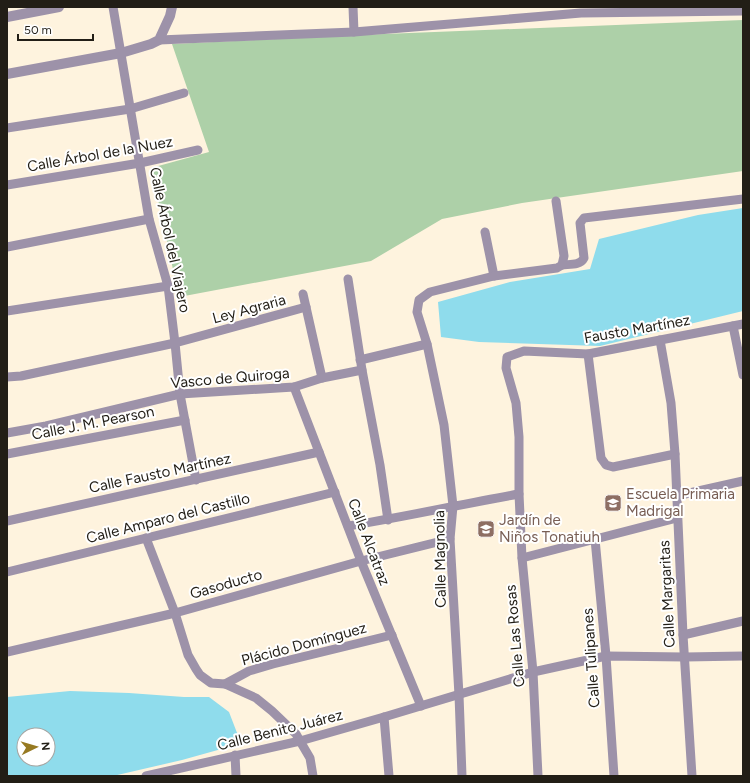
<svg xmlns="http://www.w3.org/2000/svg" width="750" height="783" viewBox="0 0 750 783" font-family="Figtree,sans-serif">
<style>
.green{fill:#add0a8}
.water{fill:#8fdcec;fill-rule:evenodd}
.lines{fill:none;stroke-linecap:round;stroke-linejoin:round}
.minor{stroke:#9d92a9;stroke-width:9}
.tertiary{stroke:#9d92a9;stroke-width:10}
.labels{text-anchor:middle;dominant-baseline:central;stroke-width:4;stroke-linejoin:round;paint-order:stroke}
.street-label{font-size:15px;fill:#221e16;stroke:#fff}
.education-label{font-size:15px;fill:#785e54;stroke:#fff;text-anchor:start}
</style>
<rect width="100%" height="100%" fill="#fef3de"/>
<!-- green -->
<path class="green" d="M 743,20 L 743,171 L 522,203 L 442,219 L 371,261 L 179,297 L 151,168 L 209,152 L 172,44 L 359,35 Z"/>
<!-- water -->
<g class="water">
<path d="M 743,208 L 743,311 L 600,346 L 479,342 L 441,337 L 438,302 L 510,282 L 590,269 L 599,239 L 698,215 Z"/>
<path d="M 70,691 L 129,693 L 184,697 L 209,697 L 229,712 L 239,738 L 225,748 L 182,760 L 113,776 L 7,776 L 7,697 ZM 24,735 L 48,735 L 48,759 L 24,759 Z"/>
</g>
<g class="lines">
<!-- minor -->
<g class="minor">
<path d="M 113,7 L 149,219 L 168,286 L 175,343 L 180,394 L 196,480"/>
<path d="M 353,7 L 354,32"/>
<path d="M 159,40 L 354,32 L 581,13 L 743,11"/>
<path d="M 7,128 L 130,109 L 184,93"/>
<path d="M 7,185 L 140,163 L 198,150"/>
<path d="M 485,232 L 494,276"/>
<path d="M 7,247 L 149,219"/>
<path d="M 562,265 C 569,264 580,266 584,258 L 580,223 L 584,218 L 743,199"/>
<path d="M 348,279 L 362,370 L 380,465 L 388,520"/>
<path d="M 303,294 L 322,378"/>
<path d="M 7,311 L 168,286"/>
<path d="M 733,326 L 743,375"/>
<path d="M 660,340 L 671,403 L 675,454 L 683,635 L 692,776"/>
<path d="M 588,354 L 601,458 L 606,465 L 613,467 L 675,454"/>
<path d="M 360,360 L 427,344"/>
<path d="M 7,377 L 21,376 L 175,343 L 306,307"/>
<path d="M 294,387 L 361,561 L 421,706"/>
<path d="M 7,433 L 46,426 L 180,394 L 294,387 L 322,378 L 362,370"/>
<path d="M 7,454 L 185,420"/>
<path d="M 676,496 L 743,481"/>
<path d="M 7,521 L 319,452"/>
<path d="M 348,526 C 405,517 462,504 519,494"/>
<path d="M 146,538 L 175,613 L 188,655 L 196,669 L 200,675 L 211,683 L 225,684 L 256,698 L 272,711 L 296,734 L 300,741 L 310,758 L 313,776"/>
<path d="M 595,539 L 606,656 L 614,776"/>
<path d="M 522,558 L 677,518"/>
<path d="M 7,572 L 335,492"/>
<path d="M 683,635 L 743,621"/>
<path d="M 7,652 L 175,613 L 361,561 L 450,539"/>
<path d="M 225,684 L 249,671 L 273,664 L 392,635"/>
<path d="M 384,717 L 389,776"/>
<path d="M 235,755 L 236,776"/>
<path d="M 146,776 L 300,741 L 384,717 L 533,672 L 606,656 L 685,657 L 743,656"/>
<path d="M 462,776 L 459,695 L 450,539 L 453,506 L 444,425 L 427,344 L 417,312 L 419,300 L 430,292 L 494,276 L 557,268 L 562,265 L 564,256 L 556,201"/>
<path d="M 538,776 L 533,672 L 522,558 L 519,494 L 519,437 L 516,403 L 506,368 L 507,357 L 524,351 L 588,354 L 743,324"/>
</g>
<!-- tertiary -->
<g class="tertiary">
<path d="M 7,17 L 59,7"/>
<path d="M 7,74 L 121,53 L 151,44 L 159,40 L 170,16 L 172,7"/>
</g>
</g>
<!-- icons -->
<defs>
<symbol id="school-square" viewBox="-11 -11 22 22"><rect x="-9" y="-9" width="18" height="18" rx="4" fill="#8d6e63" stroke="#fff"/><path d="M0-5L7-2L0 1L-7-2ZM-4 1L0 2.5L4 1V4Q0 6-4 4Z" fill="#fff"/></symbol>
</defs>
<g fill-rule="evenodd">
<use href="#school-square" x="603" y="493" width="20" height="20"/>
<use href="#school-square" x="476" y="519" width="20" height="20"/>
</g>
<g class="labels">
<!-- street labels -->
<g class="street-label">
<text transform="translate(100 154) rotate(-10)">Calle Árbol de la Nuez</text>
<text transform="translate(170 240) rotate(78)">Calle Árbol del Viajero</text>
<text transform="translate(249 309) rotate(-15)">Ley Agraria</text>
<text transform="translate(637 329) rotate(-10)">Fausto Martínez</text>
<text transform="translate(230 378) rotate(-5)">Vasco de Quiroga</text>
<text transform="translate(93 423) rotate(-11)">Calle J. M. Pearson</text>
<text transform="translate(160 473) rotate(-12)">Calle Fausto Martínez</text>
<text transform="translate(168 518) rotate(-14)">Calle Amparo del Castillo</text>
<text transform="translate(369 542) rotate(69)">Calle Alcatraz</text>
<text transform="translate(440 559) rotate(-91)">Calle Magnolia</text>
<text transform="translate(226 584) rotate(-16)">Gasoducto</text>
<text transform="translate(667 594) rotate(-93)">Calle Margaritas</text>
<text transform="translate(515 636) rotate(-95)">Calle Las Rosas</text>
<text transform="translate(304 644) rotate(-15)">Plácido Domínguez</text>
<text transform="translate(591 658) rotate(-94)">Calle Tulipanes</text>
<text transform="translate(280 730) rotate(-14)">Calle Benito Juárez</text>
</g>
<!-- education labels -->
<g class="education-label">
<text x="626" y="494">Escuela Primaria<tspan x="626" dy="17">Madrigal</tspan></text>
<text x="499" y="520">Jardín de<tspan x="499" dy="17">Niños Tonatiuh</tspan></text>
</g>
</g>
<!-- border -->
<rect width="750" height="783" fill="none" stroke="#221e16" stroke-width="16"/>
<!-- north arrow -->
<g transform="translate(36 747) rotate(85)"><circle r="19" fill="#ffffff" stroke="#a7a5a2"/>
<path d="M0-3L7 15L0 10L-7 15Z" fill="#977a22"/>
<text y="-6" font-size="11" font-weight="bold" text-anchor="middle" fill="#221e16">N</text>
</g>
<!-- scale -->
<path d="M18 34v6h75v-6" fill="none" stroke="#221e16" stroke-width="2"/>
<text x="24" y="34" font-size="12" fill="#221e16" stroke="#ffffff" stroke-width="3" paint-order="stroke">50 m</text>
</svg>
